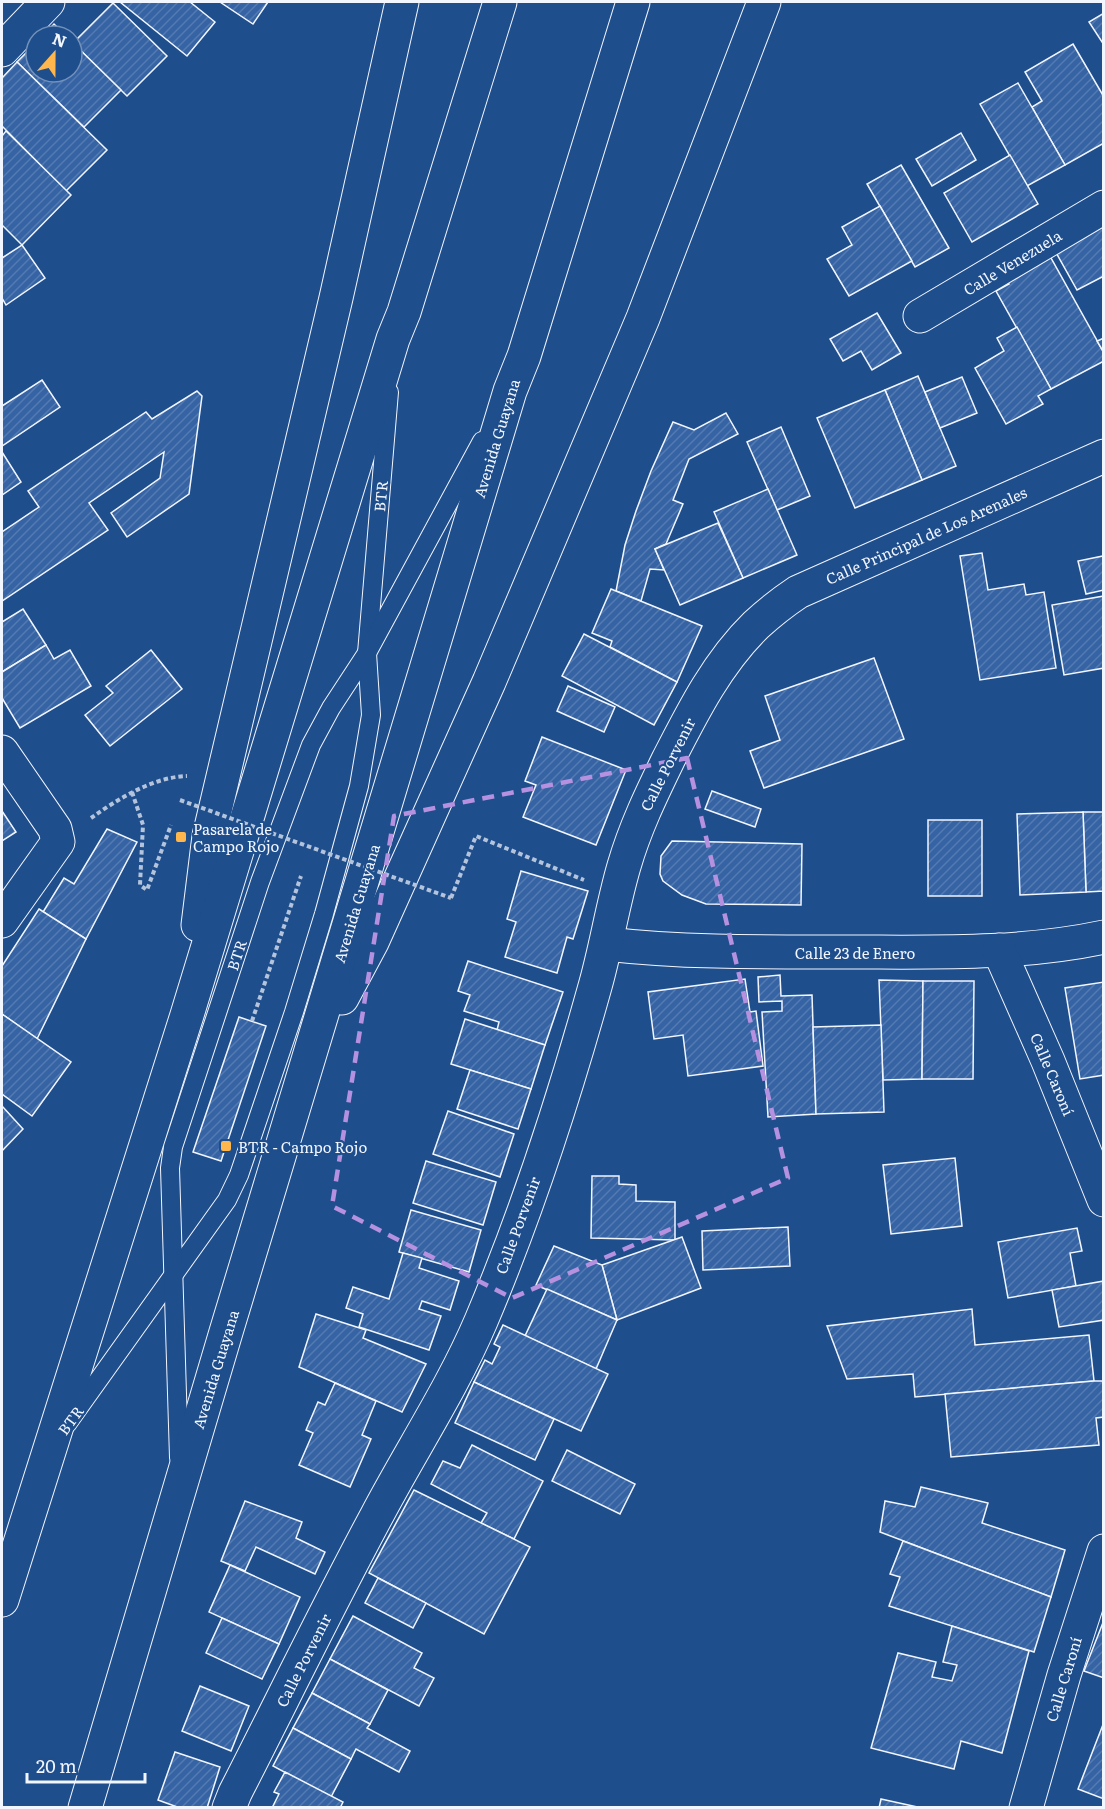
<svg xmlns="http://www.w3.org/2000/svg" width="1105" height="1809" viewBox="0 0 1105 1809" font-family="Literata,serif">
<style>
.building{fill:url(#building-hatch);stroke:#f2f6ff;stroke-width:1.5}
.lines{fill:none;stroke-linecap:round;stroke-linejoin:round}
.lane-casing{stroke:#f2f6ff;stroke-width:20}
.street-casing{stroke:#f2f6ff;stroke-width:35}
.primary-casing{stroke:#f2f6ff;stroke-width:35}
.path{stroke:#b3c4dc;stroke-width:4;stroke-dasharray:4.5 3;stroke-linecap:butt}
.lane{stroke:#1f4e8c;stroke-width:18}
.street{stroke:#1f4e8c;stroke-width:33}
.primary{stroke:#1f4e8c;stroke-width:33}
.path-bridge{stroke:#b3c4dc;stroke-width:4;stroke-dasharray:4.5 3;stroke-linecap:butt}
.marked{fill:none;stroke:#b691df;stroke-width:4.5;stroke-dasharray:12 8;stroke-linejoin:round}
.poi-dot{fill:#ffb74d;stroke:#1f4e8c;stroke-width:2}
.labels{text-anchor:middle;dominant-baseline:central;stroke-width:4.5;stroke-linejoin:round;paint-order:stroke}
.street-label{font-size:15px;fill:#f2f6ff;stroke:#1f4e8c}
.poi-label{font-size:15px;fill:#f2f6ff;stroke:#1f4e8c;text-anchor:start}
</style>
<defs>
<pattern id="building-hatch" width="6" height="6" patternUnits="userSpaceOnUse" patternTransform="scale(1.5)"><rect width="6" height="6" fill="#3563a3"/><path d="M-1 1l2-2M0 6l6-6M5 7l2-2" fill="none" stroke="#537ab1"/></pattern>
</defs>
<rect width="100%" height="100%" fill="#1f4e8c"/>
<!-- building -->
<g class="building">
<path d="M 120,2 L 190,2 L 215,22 L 187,56 Z"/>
<path d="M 220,2 L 268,2 L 253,24 Z"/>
<path d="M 113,3 L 167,56 L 127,96 L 73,43 Z"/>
<path d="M 1104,13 L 1104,45 L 1089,22 Z"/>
<path d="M 54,24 L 66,36 L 43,36 Z"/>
<path d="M 72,42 L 121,90 L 84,127 L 17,62 L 36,43 L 36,72 L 72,72 Z"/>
<path d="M 1073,44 L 1104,97 L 1104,143 L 1065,165 L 1032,107 L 1042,101 L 1025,72 Z"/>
<path d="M 17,62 L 107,150 L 66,191 L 2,126 L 2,78 Z"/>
<path d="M 1018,83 L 1065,165 L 1027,186 L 980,104 Z"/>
<path d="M 6,131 L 71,195 L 22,245 L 2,225 L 2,136 Z"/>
<path d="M 961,133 L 976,160 L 932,186 L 916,159 Z"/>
<path d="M 1010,155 L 1038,204 L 972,242 L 944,193 Z"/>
<path d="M 901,165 L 949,248 L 915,267 L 867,184 Z"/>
<path d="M 880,206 L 912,261 L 849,296 L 827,259 L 852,245 L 842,227 Z"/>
<path d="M 1104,223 L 1104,276 L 1077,290 L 1054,249 Z"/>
<path d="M 22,245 L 45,278 L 6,305 L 2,298 L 2,258 Z"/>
<path d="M 1046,249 L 1104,353 L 1104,361 L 1051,389 L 996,291 L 1009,284 L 1002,273 Z"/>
<path d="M 877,313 L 901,353 L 872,370 L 861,351 L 843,361 L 830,339 Z"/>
<path d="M 1017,327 L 1051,389 L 1038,396 L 1043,404 L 1006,424 L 975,368 L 1004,351 L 997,338 Z"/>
<path d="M 1104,338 L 1104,353 L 1097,341 Z"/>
<path d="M 918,376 L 956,466 L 922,480 L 885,390 Z"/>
<path d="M 962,377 L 977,413 L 940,428 L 925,392 Z"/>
<path d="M 42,380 L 60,407 L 2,446 L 2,406 Z"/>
<path d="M 885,390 L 922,480 L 855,508 L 817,418 Z"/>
<path d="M 197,391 L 202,396 L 189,494 L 127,537 L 111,513 L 160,478 L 164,452 L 89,503 L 108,530 L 2,601 L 2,532 L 39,507 L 28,491 L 146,412 L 152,419 Z"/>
<path d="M 726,413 L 738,434 L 689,459 L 673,500 L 683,504 L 666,544 L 655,549 L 664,570 L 650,569 L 641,601 L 616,591 L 625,545 L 636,511 L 651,471 L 673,422 L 694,430 Z"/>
<path d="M 781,427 L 810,496 L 777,510 L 747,442 Z"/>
<path d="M 2,452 L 21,482 L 2,495 Z"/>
<path d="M 768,489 L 797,555 L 743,578 L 714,512 Z"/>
<path d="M 718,523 L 743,578 L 680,605 L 655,549 Z"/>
<path d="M 982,553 L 988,590 L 1024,584 L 1026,595 L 1044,592 L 1056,668 L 980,680 L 960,556 Z"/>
<path d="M 1103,556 L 1104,590 L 1086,594 L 1078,561 Z"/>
<path d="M 611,589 L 702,626 L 677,682 L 610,647 L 612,641 L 592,633 Z"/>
<path d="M 1104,596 L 1104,668 L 1064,675 L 1052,605 Z"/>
<path d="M 23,609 L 46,645 L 2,672 L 2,622 Z"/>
<path d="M 584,634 L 677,682 L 654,725 L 562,676 Z"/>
<path d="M 46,645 L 54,659 L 70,650 L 91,686 L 20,728 L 2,698 L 2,672 Z"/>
<path d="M 151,650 L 182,689 L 110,746 L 85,715 L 113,693 L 106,686 Z"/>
<path d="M 874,658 L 904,739 L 764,788 L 750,751 L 780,740 L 765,696 Z"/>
<path d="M 568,686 L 615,707 L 604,732 L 557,711 Z"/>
<path d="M 542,737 L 626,770 L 596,845 L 523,817 L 536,785 L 525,781 Z"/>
<path d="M 712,791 L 761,809 L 755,827 L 705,809 Z"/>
<path d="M 2,811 L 16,832 L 2,841 Z"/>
<path d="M 1083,812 L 1104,812 L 1104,891 L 1086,892 Z"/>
<path d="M 1083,812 L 1086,892 L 1020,895 L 1017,814 Z"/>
<rect x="928" y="820" width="54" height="76"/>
<path d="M 107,829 L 137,842 L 86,939 L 43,912 L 64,878 L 74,884 Z"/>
<path d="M 672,841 L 802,844 L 801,905 L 706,904 L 682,895 L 663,881 L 660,874 L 661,856 Z"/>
<path d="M 521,871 L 588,891 L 573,939 L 567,937 L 557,973 L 505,957 L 516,922 L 507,919 Z"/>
<path d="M 39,909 L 86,939 L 37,1039 L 2,1014 L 2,966 Z"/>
<path d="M 468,961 L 563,992 L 545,1045 L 497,1030 L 499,1022 L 464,1011 L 470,995 L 458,991 Z"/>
<path d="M 780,975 L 781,996 L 812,995 L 816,1114 L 768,1117 L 762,1012 L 782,1011 L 782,1001 L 759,1002 L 758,977 Z"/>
<path d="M 745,979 L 750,1012 L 756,1011 L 763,1066 L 688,1076 L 683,1035 L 654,1039 L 648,992 Z"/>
<path d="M 879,980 L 923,981 L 922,1079 L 883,1080 Z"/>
<path d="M 923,981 L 974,981 L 973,1079 L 922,1079 Z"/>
<path d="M 1104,982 L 1104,1075 L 1080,1079 L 1065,988 Z"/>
<path d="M 2,1014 L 71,1062 L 32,1116 L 2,1094 Z"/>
<path d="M 239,1017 L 266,1026 L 221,1161 L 193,1152 Z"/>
<path d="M 465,1019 L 545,1045 L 531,1089 L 451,1064 Z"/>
<path d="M 881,1025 L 884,1112 L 816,1114 L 813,1027 Z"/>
<path d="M 470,1070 L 531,1089 L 518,1129 L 457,1109 Z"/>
<path d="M 2,1106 L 23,1129 L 2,1151 Z"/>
<path d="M 448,1111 L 514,1134 L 500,1177 L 433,1154 Z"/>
<path d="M 955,1158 L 962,1226 L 891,1234 L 883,1165 Z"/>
<path d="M 426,1161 L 496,1182 L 483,1225 L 413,1203 Z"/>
<path d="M 592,1176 L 619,1176 L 619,1184 L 636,1185 L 636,1201 L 675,1202 L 675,1240 L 591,1238 Z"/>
<path d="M 411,1210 L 481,1230 L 469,1272 L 399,1252 Z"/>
<path d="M 788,1227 L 790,1266 L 703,1270 L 702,1231 Z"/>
<path d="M 1077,1228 L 1082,1251 L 1070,1253 L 1076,1286 L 1008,1298 L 998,1242 Z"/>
<path d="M 682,1237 L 701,1288 L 617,1320 L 602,1265 Z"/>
<path d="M 554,1246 L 602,1265 L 617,1320 L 536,1285 Z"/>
<path d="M 403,1253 L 422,1258 L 419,1268 L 459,1281 L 450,1310 L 422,1301 L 419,1309 L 441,1316 L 429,1350 L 359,1327 L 363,1314 L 346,1308 L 353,1287 L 389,1299 Z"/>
<path d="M 1104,1281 L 1104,1320 L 1059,1327 L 1052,1290 Z"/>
<path d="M 547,1289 L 617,1320 L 596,1369 L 525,1336 Z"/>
<path d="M 972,1309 L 975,1345 L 1089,1335 L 1094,1381 L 915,1397 L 913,1374 L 847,1379 L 827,1326 Z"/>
<path d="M 316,1314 L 366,1330 L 363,1338 L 426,1364 L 402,1412 L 299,1367 Z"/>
<path d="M 503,1325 L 608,1374 L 581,1431 L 474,1382 L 485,1360 L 492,1364 L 500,1347 L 494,1344 Z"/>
<path d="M 1094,1381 L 1104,1381 L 1104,1417 L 1096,1418 L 1099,1445 L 951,1457 L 945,1394 Z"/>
<path d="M 474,1382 L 554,1419 L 535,1460 L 455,1423 Z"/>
<path d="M 335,1383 L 376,1401 L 362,1435 L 371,1439 L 350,1487 L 299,1465 L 313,1433 L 306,1430 L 318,1402 L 325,1405 Z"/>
<path d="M 472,1445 L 543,1481 L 514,1539 L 481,1523 L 487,1513 L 431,1484 L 443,1461 L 460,1468 Z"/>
<path d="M 567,1450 L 635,1484 L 620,1514 L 552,1481 Z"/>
<path d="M 921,1487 L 988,1503 L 982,1523 L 1065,1550 L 1051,1597 L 880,1532 L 885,1501 L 915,1507 Z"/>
<path d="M 414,1490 L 530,1547 L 484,1634 L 369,1573 Z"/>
<path d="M 245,1501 L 302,1522 L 296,1538 L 325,1552 L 315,1574 L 256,1547 L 245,1571 L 221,1561 Z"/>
<path d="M 903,1541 L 1051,1597 L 1034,1652 L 889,1606 L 900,1577 L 890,1574 Z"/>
<path d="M 230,1565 L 300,1597 L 279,1644 L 209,1612 Z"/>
<path d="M 378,1578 L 426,1603 L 413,1628 L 365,1603 Z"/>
<path d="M 353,1616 L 422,1653 L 414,1668 L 434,1678 L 419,1706 L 330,1659 Z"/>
<path d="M 222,1618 L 279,1644 L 262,1679 L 206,1653 Z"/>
<path d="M 1104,1620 L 1104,1678 L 1084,1671 Z"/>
<path d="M 952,1626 L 1029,1651 L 1002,1753 L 961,1741 L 954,1769 L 871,1748 L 898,1653 L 936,1662 L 932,1677 L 952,1681 L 957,1665 L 943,1662 Z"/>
<path d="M 330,1659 L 388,1690 L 370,1724 L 312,1693 Z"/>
<path d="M 200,1686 L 249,1706 L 231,1751 L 182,1731 Z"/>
<path d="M 312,1693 L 370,1724 L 367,1728 L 410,1751 L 399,1772 L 356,1749 L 351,1759 L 293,1728 Z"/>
<path d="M 1104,1722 L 1104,1799 L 1078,1789 Z"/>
<path d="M 293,1728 L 351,1759 L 331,1797 L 273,1766 Z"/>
<path d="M 175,1752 L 220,1767 L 207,1808 L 180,1808 L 158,1800 Z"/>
<path d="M 285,1772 L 343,1802 L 340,1808 L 272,1808 L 279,1794 L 274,1792 Z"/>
<path d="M 881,1799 L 922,1808 L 879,1808 Z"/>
</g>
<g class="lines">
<defs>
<g id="lane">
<path d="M 67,1424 L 227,1200 L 239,1175 L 294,1012 L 324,914 L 359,786 L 371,715 L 367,653 L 389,392"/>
<path d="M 179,1458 L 170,1168 L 173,1147 L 260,882 L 311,745 L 331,708 L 367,653 L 482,441"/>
</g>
<g id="street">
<path d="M 2,50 L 48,2"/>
<path d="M 920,316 L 1104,207"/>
<path d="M 2,752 L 55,829 L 58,842 L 2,921"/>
<path d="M 606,944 C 686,953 767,952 848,952 C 933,952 1019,955 1104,937"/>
<path d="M 999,950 L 1048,1061 L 1104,1200"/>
<path d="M 229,1808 L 235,1793 C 282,1701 327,1608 376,1517 C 410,1452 452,1389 481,1321 C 526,1215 563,1101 594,990 C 606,949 612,907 624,866 C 635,828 651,795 668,760 C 692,713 717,663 756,625 C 769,613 783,602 798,592 L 1104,456"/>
<path d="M 1026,1808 L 1064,1675 L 1104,1551"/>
</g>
<g id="primary">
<path d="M 198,925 L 209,836 L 336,298 L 402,2"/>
<path d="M 342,998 L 372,942 L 489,682 L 643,318 L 764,2"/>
<path d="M 2,1600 L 187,1015 L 393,339 L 404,312 L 500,2"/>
<path d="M 85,1808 L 226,1332 L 510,391 L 524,356 L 633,2"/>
</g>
</defs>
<!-- lane casing -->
<use href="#lane" class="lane-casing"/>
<!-- street casing -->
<use href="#street" class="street-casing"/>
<!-- primary casing -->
<use href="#primary" class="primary-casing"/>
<!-- path -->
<g class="path">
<path d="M 132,792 L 143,825 L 140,885 L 147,890 L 171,825"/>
<path d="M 91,818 C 118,799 153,777 187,776"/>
<path d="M 451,898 L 476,836 L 584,880"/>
<path d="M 252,1021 L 301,876"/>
</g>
<!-- lane -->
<use href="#lane" class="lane"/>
<!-- street -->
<use href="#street" class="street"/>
<!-- primary -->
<use href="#primary" class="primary"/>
<!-- path-bridge -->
<path class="path-bridge" d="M 180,800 L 451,898"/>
</g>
<!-- marked area -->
<path class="marked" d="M 687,758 L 788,1178 L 512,1298 L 332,1206 L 394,816 Z"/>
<!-- markers -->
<g class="poi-dot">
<rect x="175" y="831" width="12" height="12" rx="3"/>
<rect x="220" y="1140" width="12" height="12" rx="3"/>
</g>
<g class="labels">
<!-- street labels -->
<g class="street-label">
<text transform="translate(1012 262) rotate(-31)">Calle Venezuela</text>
<text transform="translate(496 438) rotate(-73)">Avenida Guayana</text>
<text transform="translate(380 496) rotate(-85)">BTR</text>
<text transform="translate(926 535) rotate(-24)">Calle Principal de Los Arenales</text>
<text transform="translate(667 764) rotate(-63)">Calle Porvenir</text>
<text transform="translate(356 903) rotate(-73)">Avenida Guayana</text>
<text x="855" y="952">Calle 23 de Enero</text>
<text transform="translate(236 955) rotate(-72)">BTR</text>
<text transform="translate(1053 1074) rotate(67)">Calle Caroní</text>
<text transform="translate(517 1225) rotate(-70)">Calle Porvenir</text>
<text transform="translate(215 1369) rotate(-73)">Avenida Guayana</text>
<text transform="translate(70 1420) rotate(-54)">BTR</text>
<text transform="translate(303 1660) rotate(-63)">Calle Porvenir</text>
<text transform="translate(1063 1679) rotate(-73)">Calle Caroní</text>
</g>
<!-- poi labels -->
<g class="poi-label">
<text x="193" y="828">Pasarela de<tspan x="193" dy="17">Campo Rojo</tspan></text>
<text x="238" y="1146">BTR - Campo Rojo</text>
</g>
</g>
<!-- border -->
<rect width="1105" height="1809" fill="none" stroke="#f2f6ff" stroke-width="6"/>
<!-- north arrow -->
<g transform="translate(54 54) rotate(21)"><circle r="28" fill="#1f4e8c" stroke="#7391ba" stroke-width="1.5"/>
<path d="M0-4.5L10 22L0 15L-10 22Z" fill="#ffb74d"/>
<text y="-9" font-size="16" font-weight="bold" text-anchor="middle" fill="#f2f6ff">N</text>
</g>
<!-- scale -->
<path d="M27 1773v9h118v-9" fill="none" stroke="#f2f6ff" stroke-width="3"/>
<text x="36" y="1773" font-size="18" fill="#f2f6ff" stroke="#1f4e8c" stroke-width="4.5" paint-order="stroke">20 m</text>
</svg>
